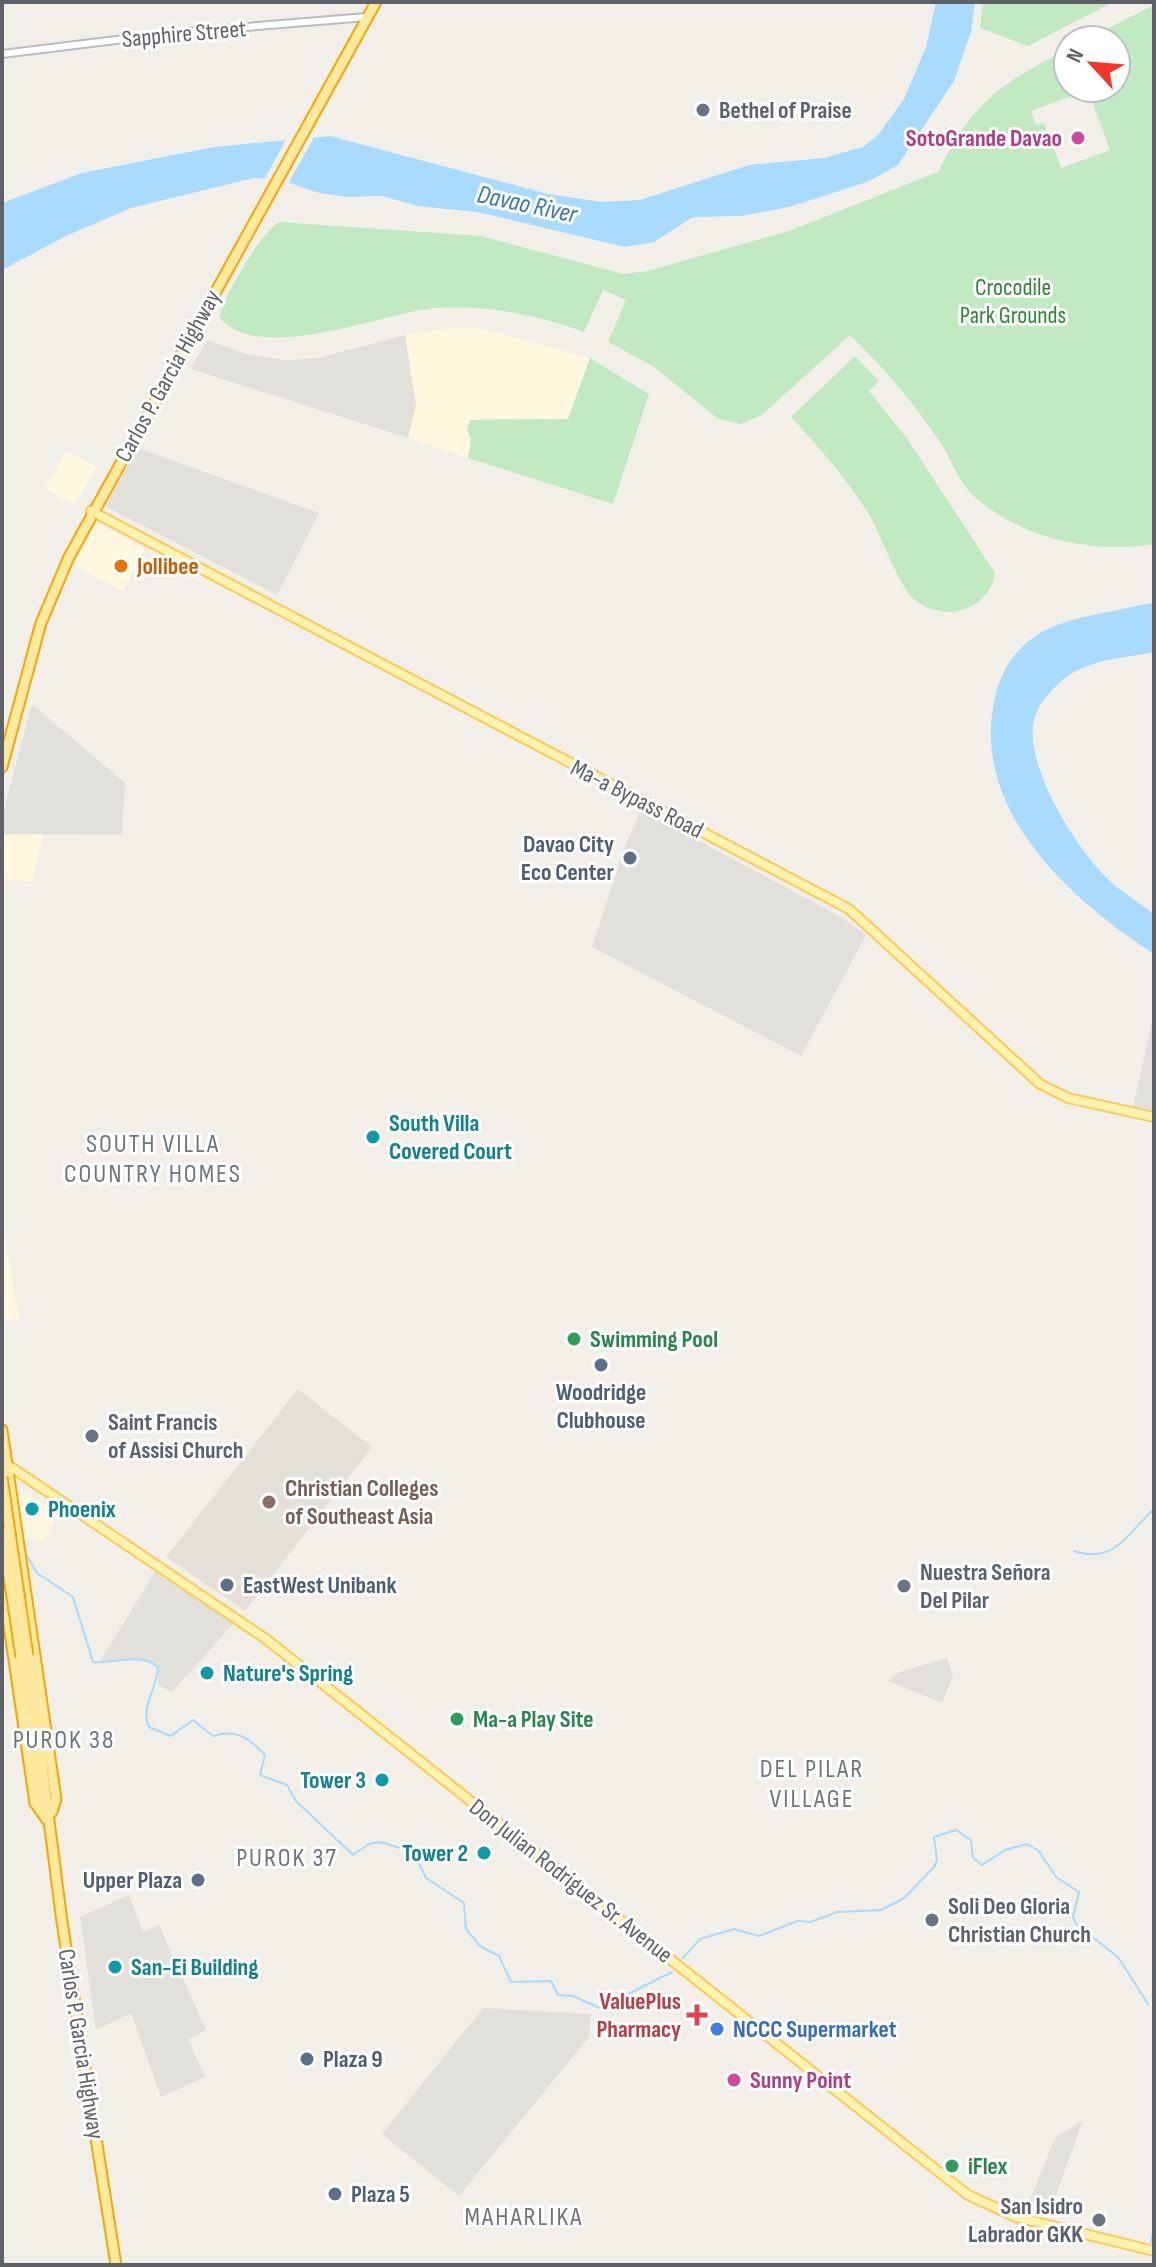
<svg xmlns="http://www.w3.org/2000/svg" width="1156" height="2267" viewBox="0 0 1156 2267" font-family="'Sofia Sans Condensed',sans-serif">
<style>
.commercial{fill:#fff7de}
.industrial{fill:#e2e0db}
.education{fill:#e3e1d7}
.green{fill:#c2eac2;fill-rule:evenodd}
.water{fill:#a9dbff}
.pier{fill:#f1efe7}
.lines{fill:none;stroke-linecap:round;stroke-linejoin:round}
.stream{stroke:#a9dbff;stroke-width:2}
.tertiary-casing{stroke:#b9bcc1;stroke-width:10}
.primary-casing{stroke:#fbcb56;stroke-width:12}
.trunk-casing{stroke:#f8a700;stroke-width:13}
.tertiary{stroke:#fff;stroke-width:6}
.primary{stroke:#fff1ae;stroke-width:8}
.trunk{stroke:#ffe99f;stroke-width:9}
.trunk-bridge-casing{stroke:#f8a700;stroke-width:13;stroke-linecap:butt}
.trunk-bridge{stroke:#ffe99f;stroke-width:9}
.worship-dot{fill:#6b7280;stroke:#fff;stroke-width:3}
.hotel-dot{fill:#d1479c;stroke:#fff;stroke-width:3}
.food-dot{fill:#e8710a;stroke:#fff;stroke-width:3}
.service-dot{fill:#5c6f8a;stroke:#fff;stroke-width:3}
.culture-dot{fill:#0f9aa8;stroke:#fff;stroke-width:3}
.leisure-dot{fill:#2e9e5b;stroke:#fff;stroke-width:3}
.education-dot{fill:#8d6e63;stroke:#fff;stroke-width:3}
.health-dot{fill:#e0444e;stroke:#fff;stroke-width:3}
.shop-dot{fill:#3f7fe0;stroke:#fff;stroke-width:3}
.labels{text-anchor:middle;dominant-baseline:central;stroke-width:6;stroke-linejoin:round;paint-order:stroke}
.street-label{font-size:24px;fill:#5e6268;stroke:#fff}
.worship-label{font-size:24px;font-weight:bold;fill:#5b616d;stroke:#fff;text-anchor:start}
.hotel-label{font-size:24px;font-weight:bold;fill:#b23c85;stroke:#fff;text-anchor:end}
.park-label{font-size:24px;fill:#2f8631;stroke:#fff}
.food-label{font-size:24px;font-weight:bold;fill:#c56008;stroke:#fff;text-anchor:start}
.service-label{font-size:24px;font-weight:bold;fill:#4e5e75;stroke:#fff;text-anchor:start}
.culture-label{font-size:24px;font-weight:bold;fill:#0d838f;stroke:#fff;text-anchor:start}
.leisure-label{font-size:24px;font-weight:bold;fill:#27864d;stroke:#fff;text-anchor:start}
.education-label{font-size:24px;font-weight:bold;fill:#785e54;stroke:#fff;text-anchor:start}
.health-label{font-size:24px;font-weight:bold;fill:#be3a42;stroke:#fff;text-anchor:end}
.shop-label{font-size:24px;font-weight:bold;fill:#366cbe;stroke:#fff;text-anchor:start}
.water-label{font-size:26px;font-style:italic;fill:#3a75b1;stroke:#fff}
.neighbourhood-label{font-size:26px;letter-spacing:2px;fill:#6f757a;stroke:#fff}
</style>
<rect width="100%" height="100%" fill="#f1efe7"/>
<!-- commercial -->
<g class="commercial">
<path d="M 480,328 L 590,358 L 568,419 L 477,418 L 467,424 L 471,445 L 468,458 L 408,438 L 416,404 L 405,335 L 441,329 Z"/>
<path d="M 66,451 L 97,467 L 75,505 L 45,489 Z"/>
<path d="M 96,523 L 145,548 L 123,591 L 74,565 Z"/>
<path d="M 2,834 L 44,834 L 31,882 L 2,878 Z"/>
<path d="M 2,1222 L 19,1319 L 4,1322 L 2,1321 Z"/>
<path d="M 29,1494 L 59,1513 L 43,1541 L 21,1536 L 16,1496 Z"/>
</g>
<!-- industrial -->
<g class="industrial">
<path d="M 405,335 L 416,405 L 408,438 L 191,369 L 207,340 L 246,354 L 287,360 L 318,358 Z"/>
<path d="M 138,448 L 319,513 L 277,595 L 105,506 Z"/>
<path d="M 32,704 L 125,783 L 122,835 L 2,834 L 2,817 Z"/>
<path d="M 641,810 L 841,917 L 866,935 L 801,1056 L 592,947 L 623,851 Z"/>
<path d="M 1154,1013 L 1154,1111 L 1133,1107 Z"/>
<path d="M 155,1572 L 234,1623 L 172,1692 L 158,1685 L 158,1667 L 152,1662 L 132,1659 L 99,1663 Z"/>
<path d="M 947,1658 L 953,1676 L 942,1703 L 888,1681 L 899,1672 Z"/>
<path d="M 129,1895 L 143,1932 L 159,1925 L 206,2030 L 188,2039 L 205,2077 L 161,2097 L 131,2013 L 96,2030 L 80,1917 Z"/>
<path d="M 483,2008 L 591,2014 L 589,2037 L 459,2196 L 382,2134 Z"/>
<path d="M 1083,2120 L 1049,2214 L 1027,2207 L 1055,2138 Z"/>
</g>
<!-- education -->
<path class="education" d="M 298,1389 L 372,1447 L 245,1611 L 166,1557 Z"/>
<!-- green -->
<g class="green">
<path d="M 983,2 L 1113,2 L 1028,46 L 980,28 Z"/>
<path d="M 1154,5 L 1154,544 C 1093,554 1025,540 976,498 C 959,484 952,460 940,442 C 914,403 884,368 850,335 L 762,415 L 741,424 L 718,419 L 653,366 L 608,342 L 626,300 L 603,290 L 584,332 C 538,315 483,304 434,308 C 383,313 259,365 220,318 C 220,301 265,226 280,222 L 481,236 L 623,274 L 647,271 L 789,231 L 938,172 C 974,101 998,85 1068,49 L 1068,88 L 1116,88 L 1116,40 L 1085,40 ZM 1088,90 L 1110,150 L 1061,168 L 1044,123 L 1036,125 L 1031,111 Z"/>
<path d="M 855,356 L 879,381 L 869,391 L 906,437 L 995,573 C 989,611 943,624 914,599 C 898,585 881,534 868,513 C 846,478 819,447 791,417 Z"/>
<path d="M 590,358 L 649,394 L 613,504 L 468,458 L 471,438 L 467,430 L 470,420 L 568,419 Z"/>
</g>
<!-- water -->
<g class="water">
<path d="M 936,2 L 975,2 L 971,32 L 954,81 L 898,165 L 867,182 L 789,207 L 741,216 L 693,217 L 654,242 L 625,247 L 477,212 L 418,206 L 382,196 L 347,197 L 320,193 L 278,179 L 254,178 L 131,208 L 66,236 L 2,270 L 2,203 L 82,173 L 214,147 L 330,136 L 548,194 L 602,202 L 640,200 L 749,165 L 824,158 L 863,147 L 878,135 L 904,99 L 926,47 Z"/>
<path d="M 1154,602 L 1154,652 C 1126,658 1090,659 1067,677 C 1053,687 1038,704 1034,720 C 1023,765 1078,852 1110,881 C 1123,893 1140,903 1154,914 L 1154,954 C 1071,900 969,810 995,698 C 1001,668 1020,642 1048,629 C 1075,616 1123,610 1154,602 Z"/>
</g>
<!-- pier -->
<path class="pier" d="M 317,132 L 287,186 L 263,182 L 289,134 Z"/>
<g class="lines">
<!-- stream -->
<g class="stream">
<path d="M 1074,1551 C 1115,1565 1127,1533 1154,1509"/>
<path d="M 25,1552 L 37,1573 L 73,1597 L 93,1662 C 114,1664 141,1652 158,1667 C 157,1689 140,1707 149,1727 L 171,1736 L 193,1720 L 213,1736 C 237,1729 248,1737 265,1755 L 260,1775 L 287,1785 L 296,1801 L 353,1855 L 369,1844 L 380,1842 L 414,1852 L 426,1878 L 464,1903 L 466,1929 L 481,1947 L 499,1956 L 511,1982 L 551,1981 L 558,1995 L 573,1996 L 600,2008 L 672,1972"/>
<path d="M 683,1958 L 700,1939 L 734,1929 L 759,1936 L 797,1921 L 811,1922 L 837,1912 L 881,1910 L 903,1899 L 934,1867 L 937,1860 L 934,1837 L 956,1830 L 971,1840 L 973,1858 L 982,1865 L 1005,1850 L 1027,1844 L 1039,1851 L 1056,1877 L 1079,1892 L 1073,1917 L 1076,1924 L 1118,1957 L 1148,2004"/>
<path d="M 1153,2010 L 1154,2012"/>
<path d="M 1151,2242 L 1154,2229"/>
</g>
<defs>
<path id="tertiary" d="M 2,54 L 173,33 L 367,17"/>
<g id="primary">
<path d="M 91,511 L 849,909 L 1040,1084 L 1068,1098 L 1154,1117"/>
<path d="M 2,1461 L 266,1639 L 968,2195 L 1016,2217 L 1154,2251"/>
</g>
<g id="trunk">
<path d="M 2,767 L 41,623 L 69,557 L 376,2"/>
<path d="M 2,1430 L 56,1799 L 52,1812"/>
<path d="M 2,1578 L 35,1803 L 47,1820"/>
<path d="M 28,1656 L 62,1922 L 116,2265"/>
<path d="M 21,1657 L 42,1802 L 46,1811"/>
</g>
</defs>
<!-- tertiary casing -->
<use href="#tertiary" class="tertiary-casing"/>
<!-- primary casing -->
<use href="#primary" class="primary-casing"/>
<!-- trunk casing -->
<use href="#trunk" class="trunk-casing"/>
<!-- tertiary -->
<use href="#tertiary" class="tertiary"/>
<!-- primary -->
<use href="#primary" class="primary"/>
<!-- trunk -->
<use href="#trunk" class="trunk"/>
<defs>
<g id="trunk-bridge">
<path d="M 2,1477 L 28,1656"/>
<path d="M 2,1531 L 21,1657"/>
</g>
</defs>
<!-- trunk-bridge casing -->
<use href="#trunk-bridge" class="trunk-bridge-casing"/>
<!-- trunk-bridge -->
<use href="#trunk-bridge" class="trunk-bridge"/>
</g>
<!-- markers -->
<g class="worship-dot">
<circle cx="703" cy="110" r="8"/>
<circle cx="92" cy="1436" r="8"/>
<circle cx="904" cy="1586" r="8"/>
<circle cx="932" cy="1920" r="8"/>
<circle cx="1099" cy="2220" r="8"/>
</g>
<g class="hotel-dot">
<circle cx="1078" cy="138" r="8"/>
<circle cx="734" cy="2080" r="8"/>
</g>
<circle class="food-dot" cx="121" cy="566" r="8"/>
<g class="service-dot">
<circle cx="630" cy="858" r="8"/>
<circle cx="601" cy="1365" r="8"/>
<circle cx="227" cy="1585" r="8"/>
<circle cx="198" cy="1880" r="8"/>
<circle cx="307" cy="2059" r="8"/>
<circle cx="335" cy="2194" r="8"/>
</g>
<g class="culture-dot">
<circle cx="373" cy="1137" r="8"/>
<circle cx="32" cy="1509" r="8"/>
<circle cx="207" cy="1673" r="8"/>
<circle cx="382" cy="1780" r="8"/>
<circle cx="484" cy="1853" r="8"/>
<circle cx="115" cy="1967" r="8"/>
</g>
<g class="leisure-dot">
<circle cx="574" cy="1339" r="8"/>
<circle cx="457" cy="1719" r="8"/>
<circle cx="952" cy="2166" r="8"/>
</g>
<circle class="education-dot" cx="269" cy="1502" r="8"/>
<path class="health-dot" d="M693 2003h8v8h8v8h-8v8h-8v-8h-8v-8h8z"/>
<circle class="shop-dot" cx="717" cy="2029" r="8"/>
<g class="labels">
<!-- street labels -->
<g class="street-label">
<text transform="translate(184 34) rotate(-5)">Sapphire Street</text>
<text transform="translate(168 376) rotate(-61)">Carlos P. Garcia Highway</text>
<text transform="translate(637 799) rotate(27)">Ma-a Bypass Road</text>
<text transform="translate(571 1881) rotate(38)">Don Julian Rodriguez Sr. Avenue</text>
<text transform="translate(81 2044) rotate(81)">Carlos P. Garcia Highway</text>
</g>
<!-- worship labels -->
<g class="worship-label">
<text x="719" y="110">Bethel of Praise</text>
<text x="108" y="1422">Saint Francis<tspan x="108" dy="28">of Assisi Church</tspan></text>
<text x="920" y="1572">Nuestra Señora<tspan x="920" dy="28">Del Pilar</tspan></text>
<text x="948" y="1906">Soli Deo Gloria<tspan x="948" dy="28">Christian Church</tspan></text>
<text x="1083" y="2206" text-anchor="end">San Isidro<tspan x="1083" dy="28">Labrador GKK</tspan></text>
</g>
<!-- hotel labels -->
<g class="hotel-label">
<text x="1062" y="138">SotoGrande Davao</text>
<text x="750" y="2080" text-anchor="start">Sunny Point</text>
</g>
<!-- park labels -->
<g class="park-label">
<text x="1013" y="287">Crocodile<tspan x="1013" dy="28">Park Grounds</tspan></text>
</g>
<!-- food labels -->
<g class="food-label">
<text x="137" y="566">Jollibee</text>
</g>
<!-- service labels -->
<g class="service-label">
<text x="614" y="844" text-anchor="end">Davao City<tspan x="614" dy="28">Eco Center</tspan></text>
<text x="601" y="1392" text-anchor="middle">Woodridge<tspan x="601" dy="28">Clubhouse</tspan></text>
<text x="243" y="1585">EastWest Unibank</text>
<text x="182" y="1880" text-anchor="end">Upper Plaza</text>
<text x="323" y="2059">Plaza 9</text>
<text x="351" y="2194">Plaza 5</text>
</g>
<!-- culture labels -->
<g class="culture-label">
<text x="389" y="1123">South Villa<tspan x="389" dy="28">Covered Court</tspan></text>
<text x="48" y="1509">Phoenix</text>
<text x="223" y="1673">Nature's Spring</text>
<text x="366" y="1780" text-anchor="end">Tower 3</text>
<text x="468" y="1853" text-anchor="end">Tower 2</text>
<text x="131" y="1967">San-Ei Building</text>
</g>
<!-- leisure labels -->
<g class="leisure-label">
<text x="590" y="1339">Swimming Pool</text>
<text x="473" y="1719">Ma-a Play Site</text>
<text x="968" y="2166">iFlex</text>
</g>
<!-- education labels -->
<g class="education-label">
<text x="285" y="1488">Christian Colleges<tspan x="285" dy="28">of Southeast Asia</tspan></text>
</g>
<!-- health labels -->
<g class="health-label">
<text x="681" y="2001">ValuePlus<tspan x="681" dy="28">Pharmacy</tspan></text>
</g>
<!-- shop labels -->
<g class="shop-label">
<text x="733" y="2029">NCCC Supermarket</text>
</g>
<!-- water labels -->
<g class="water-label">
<text transform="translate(527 205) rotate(12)">Davao River</text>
</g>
<!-- neighbourhood labels -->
<g class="neighbourhood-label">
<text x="153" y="1144">SOUTH VILLA<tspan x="153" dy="30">COUNTRY HOMES</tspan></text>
<text x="64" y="1740">PUROK 38</text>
<text x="812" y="1769">DEL PILAR<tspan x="812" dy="30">VILLAGE</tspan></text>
<text x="287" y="1858">PUROK 37</text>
<text x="524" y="2217">MAHARLIKA</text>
</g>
</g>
<!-- border -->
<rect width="1156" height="2267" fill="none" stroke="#5e6268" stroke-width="8"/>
<!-- north arrow -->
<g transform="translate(1092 64) rotate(296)"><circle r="38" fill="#ffffff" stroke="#bfc0c3" stroke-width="2"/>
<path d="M0-6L14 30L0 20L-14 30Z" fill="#f53528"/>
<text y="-12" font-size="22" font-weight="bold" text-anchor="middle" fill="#5e6268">N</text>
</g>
</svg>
